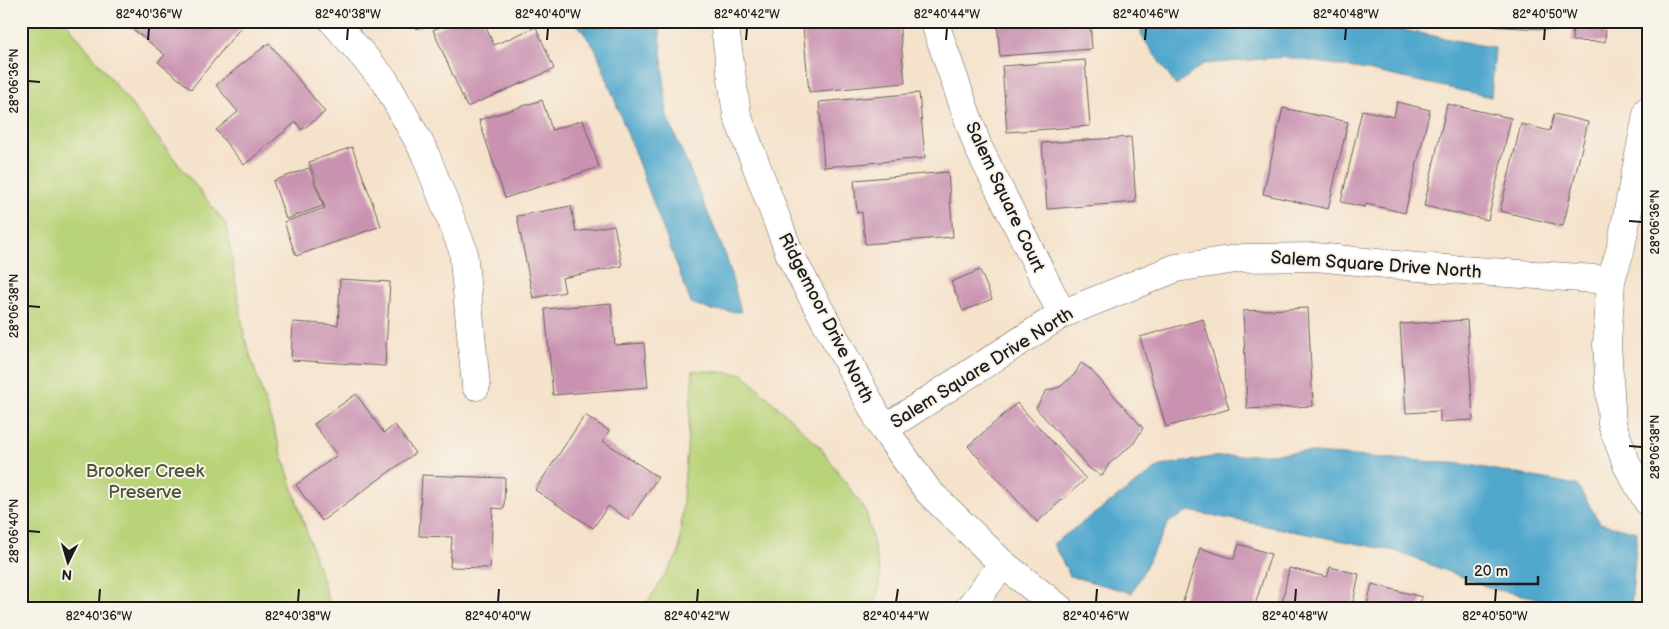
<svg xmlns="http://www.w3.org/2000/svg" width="1669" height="629" viewBox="0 0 1669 629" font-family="'Balsamiq Sans',sans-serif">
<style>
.green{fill:#b9d378;stroke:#6a784a}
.water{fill:#51a8cd;stroke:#366274}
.building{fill:#c992b1}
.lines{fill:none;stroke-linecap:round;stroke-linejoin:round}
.minor-casing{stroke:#686159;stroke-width:29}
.minor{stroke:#fff;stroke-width:28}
.ticks{fill:none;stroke:#1c1c1c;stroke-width:2}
.labels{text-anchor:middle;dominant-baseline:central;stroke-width:4;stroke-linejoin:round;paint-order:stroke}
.street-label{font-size:18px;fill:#1c1c1c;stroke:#f7f3e8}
.park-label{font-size:18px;fill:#4b5338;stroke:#f7f3e8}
.neatline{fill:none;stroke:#1c1c1c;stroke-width:2}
.ticks-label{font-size:12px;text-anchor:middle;fill:#1c1c1c}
</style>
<rect width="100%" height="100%" fill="#f7f3e8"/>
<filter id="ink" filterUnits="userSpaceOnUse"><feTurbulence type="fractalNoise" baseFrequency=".02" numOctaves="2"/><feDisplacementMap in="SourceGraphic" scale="10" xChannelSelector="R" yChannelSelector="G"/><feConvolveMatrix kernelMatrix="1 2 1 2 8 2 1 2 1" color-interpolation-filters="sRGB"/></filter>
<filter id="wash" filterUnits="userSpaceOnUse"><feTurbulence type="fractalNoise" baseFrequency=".0096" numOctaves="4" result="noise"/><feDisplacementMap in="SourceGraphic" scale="20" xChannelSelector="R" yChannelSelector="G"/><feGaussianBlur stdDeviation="1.12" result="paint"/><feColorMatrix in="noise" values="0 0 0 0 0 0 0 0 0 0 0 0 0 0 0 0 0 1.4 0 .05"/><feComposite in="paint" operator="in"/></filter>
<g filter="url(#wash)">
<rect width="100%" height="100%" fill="#f5e2cb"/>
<!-- green -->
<g class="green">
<path d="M 21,21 L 65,21 L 226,224 L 245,339 L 331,608 L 21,608 Z"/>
<path d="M 693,370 L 743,374 L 820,447 L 866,511 L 880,574 L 876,608 L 644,608 L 679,553 Z"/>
</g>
<!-- water -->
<g class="water">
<path d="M 575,21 L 659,21 L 667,116 L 726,256 L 741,312 L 710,310 L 691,303 L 596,50 Z"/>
<path d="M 1141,21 L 1357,21 L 1495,48 L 1491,97 L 1367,70 L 1286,57 L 1203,64 L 1176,86 L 1141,35 Z"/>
<path d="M 1301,452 L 1464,464 L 1577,485 L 1600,523 L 1637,532 L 1631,608 L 1585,608 L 1493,589 L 1395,551 L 1189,511 L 1169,522 L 1132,593 L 1070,576 L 1053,544 L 1160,466 L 1212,457 Z"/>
</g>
<g id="blocks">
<!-- building -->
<g class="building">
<path d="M 131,21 L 246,21 L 191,89 L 158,62 L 165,55 L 128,25 Z"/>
<path d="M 413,21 L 430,21 L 417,29 Z"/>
<path d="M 454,21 L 483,21 L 494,45 L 536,27 L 554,69 L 467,107 L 433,30 Z"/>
<path d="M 863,21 L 899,21 L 905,83 L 809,92 L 803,27 Z"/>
<path d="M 997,21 L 1090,21 L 1092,49 L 1000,56 Z"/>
<path d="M 1491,21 L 1557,21 L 1556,30 L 1491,26 Z"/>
<path d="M 1573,21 L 1606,21 L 1605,42 L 1572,41 Z"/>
<path d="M 269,43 L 325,112 L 302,130 L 296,122 L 244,165 L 216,130 L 238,112 L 216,85 Z"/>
<path d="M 1085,60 L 1090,126 L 1007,132 L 1002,66 Z"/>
<path d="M 919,93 L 925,158 L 824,167 L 819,102 Z"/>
<path d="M 542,100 L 552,130 L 583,120 L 599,167 L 505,198 L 479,120 Z"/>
<path d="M 1397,102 L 1430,110 L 1405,213 L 1366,204 L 1365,207 L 1341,202 L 1362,110 L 1394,117 Z"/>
<path d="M 1447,104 L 1511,118 L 1488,220 L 1424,206 Z"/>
<path d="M 1283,108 L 1348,122 L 1328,209 L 1263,194 Z"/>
<path d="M 1554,114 L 1588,122 L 1563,226 L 1500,211 L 1521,124 L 1550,131 Z"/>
<path d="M 1131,137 L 1136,202 L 1047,209 L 1042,143 Z"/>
<path d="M 352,147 L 381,226 L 296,256 L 284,222 L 325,208 L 309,162 Z"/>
<path d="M 309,168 L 323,206 L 286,219 L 273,181 Z"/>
<path d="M 948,172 L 953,237 L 865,244 L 862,212 L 857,213 L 854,180 Z"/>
<path d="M 571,206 L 576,232 L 614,225 L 622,266 L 562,278 L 565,292 L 533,298 L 517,216 Z"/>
<path d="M 980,270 L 992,299 L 963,311 L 951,282 Z"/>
<path d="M 340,279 L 390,282 L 385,366 L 291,360 L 293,322 L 338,325 Z"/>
<path d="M 611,303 L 615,345 L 644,343 L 648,387 L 553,395 L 545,309 Z"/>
<path d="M 1308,308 L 1313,406 L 1247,409 L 1243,311 Z"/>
<path d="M 1203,319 L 1229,409 L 1166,427 L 1140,337 Z"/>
<path d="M 1467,320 L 1473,420 L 1440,422 L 1440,411 L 1406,413 L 1400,324 Z"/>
<path d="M 1081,363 L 1090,369 L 1143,428 L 1134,443 L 1109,464 L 1102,476 L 1090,469 L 1036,408 L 1046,391 L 1060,387 L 1075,374 Z"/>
<path d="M 356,394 L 384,433 L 395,425 L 415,453 L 322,521 L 296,485 L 337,455 L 314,424 Z"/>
<path d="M 1017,403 L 1086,479 L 1037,522 L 968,446 Z"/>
<path d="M 585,415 L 609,431 L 603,441 L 658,477 L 629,520 L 608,506 L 593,528 L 535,490 Z"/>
<path d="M 422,475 L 505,478 L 504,509 L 493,508 L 490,568 L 450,567 L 452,537 L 419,536 Z"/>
<path d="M 1239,544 L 1271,554 L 1254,608 L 1191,608 L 1182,605 L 1200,548 L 1234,559 Z"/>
<path d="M 1330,567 L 1359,574 L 1352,608 L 1281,608 L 1289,568 L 1327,577 Z"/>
<path d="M 1372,584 L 1422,597 L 1419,608 L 1366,608 Z"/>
</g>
</g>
</g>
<g filter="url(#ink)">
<use href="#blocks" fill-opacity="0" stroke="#686159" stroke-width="1"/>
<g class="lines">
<defs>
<g id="minor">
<path d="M 333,21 L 385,81 L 424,151 L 463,250 L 476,386"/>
<path d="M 724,21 L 737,115 L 791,257 L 884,429 L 928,491 L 1003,564 L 1059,608"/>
<path d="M 934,21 L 978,147 L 1062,314"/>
<path d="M 1648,110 L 1620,251 L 1611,280 L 1607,344 L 1612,424 L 1627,465 L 1648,502"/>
<path d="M 884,429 L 1062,314 L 1176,268 L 1243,258 L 1316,257 L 1417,267 L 1611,280"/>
<path d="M 969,608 L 1003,564"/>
</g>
</defs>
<!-- minor casing -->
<use href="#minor" class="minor-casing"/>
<!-- minor -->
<use href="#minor" class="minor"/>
</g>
</g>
<!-- ticks -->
<path class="ticks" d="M 148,40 L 149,28M 347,40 L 348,28M 547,40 L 548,28M 746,40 L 747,28M 946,40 L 947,28M 1145,40 L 1146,28M 1345,40 L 1346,28M 1544,40 L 1545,28M 28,81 L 40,82M 1629,221 L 1642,222M 28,306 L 40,307M 1629,446 L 1642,447M 28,531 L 40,532M 99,602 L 100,589M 298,602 L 299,589M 498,602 L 499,589M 697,602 L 698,589M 896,602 L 898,589M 1096,602 L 1097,589M 1295,602 L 1296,589M 1495,602 L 1496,589"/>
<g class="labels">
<!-- street labels -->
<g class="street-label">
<text transform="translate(1005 197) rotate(65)">Salem Square Court</text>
<text transform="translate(1376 265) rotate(4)">Salem Square Drive North</text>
<text transform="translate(826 318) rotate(63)">Ridgemoor Drive North</text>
<text transform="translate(982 368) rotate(-32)">Salem Square Drive North</text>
</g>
<!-- park labels -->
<g class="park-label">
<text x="145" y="471">Brooker Creek<tspan x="145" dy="21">Preserve</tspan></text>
</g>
</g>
<!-- margin -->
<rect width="1669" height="629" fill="none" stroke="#f7f3e8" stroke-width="55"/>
<!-- north arrow -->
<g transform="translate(68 562) rotate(185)" stroke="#f7f3e8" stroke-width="4" paint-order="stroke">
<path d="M0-4L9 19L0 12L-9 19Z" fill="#1c1c1c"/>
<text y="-8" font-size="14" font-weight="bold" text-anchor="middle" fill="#1c1c1c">N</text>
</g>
<!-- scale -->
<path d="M1466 576v8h72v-8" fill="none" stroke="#1c1c1c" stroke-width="2.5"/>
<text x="1474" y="576" font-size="15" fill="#1c1c1c" stroke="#f7f3e8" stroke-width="4" paint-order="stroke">20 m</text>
<rect x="28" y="28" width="1614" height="574" class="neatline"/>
<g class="ticks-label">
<text x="149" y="18">82°40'36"W</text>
<text x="348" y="18">82°40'38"W</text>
<text x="548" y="18">82°40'40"W</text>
<text x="747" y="18">82°40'42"W</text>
<text x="947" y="18">82°40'44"W</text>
<text x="1146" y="18">82°40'46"W</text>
<text x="1346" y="18">82°40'48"W</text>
<text x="1545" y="18">82°40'50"W</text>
<text transform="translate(14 81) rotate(-90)" y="4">28°06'36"N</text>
<text transform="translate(1655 222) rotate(-90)" y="4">28°06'36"N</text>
<text transform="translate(14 306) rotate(-90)" y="4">28°06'38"N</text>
<text transform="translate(1655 447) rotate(-90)" y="4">28°06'38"N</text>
<text transform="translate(14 531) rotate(-90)" y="4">28°06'40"N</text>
<text x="99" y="620">82°40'36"W</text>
<text x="298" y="620">82°40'38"W</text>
<text x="498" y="620">82°40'40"W</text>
<text x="697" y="620">82°40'42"W</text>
<text x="896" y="620">82°40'44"W</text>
<text x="1096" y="620">82°40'46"W</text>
<text x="1295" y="620">82°40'48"W</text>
<text x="1495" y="620">82°40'50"W</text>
</g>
</svg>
